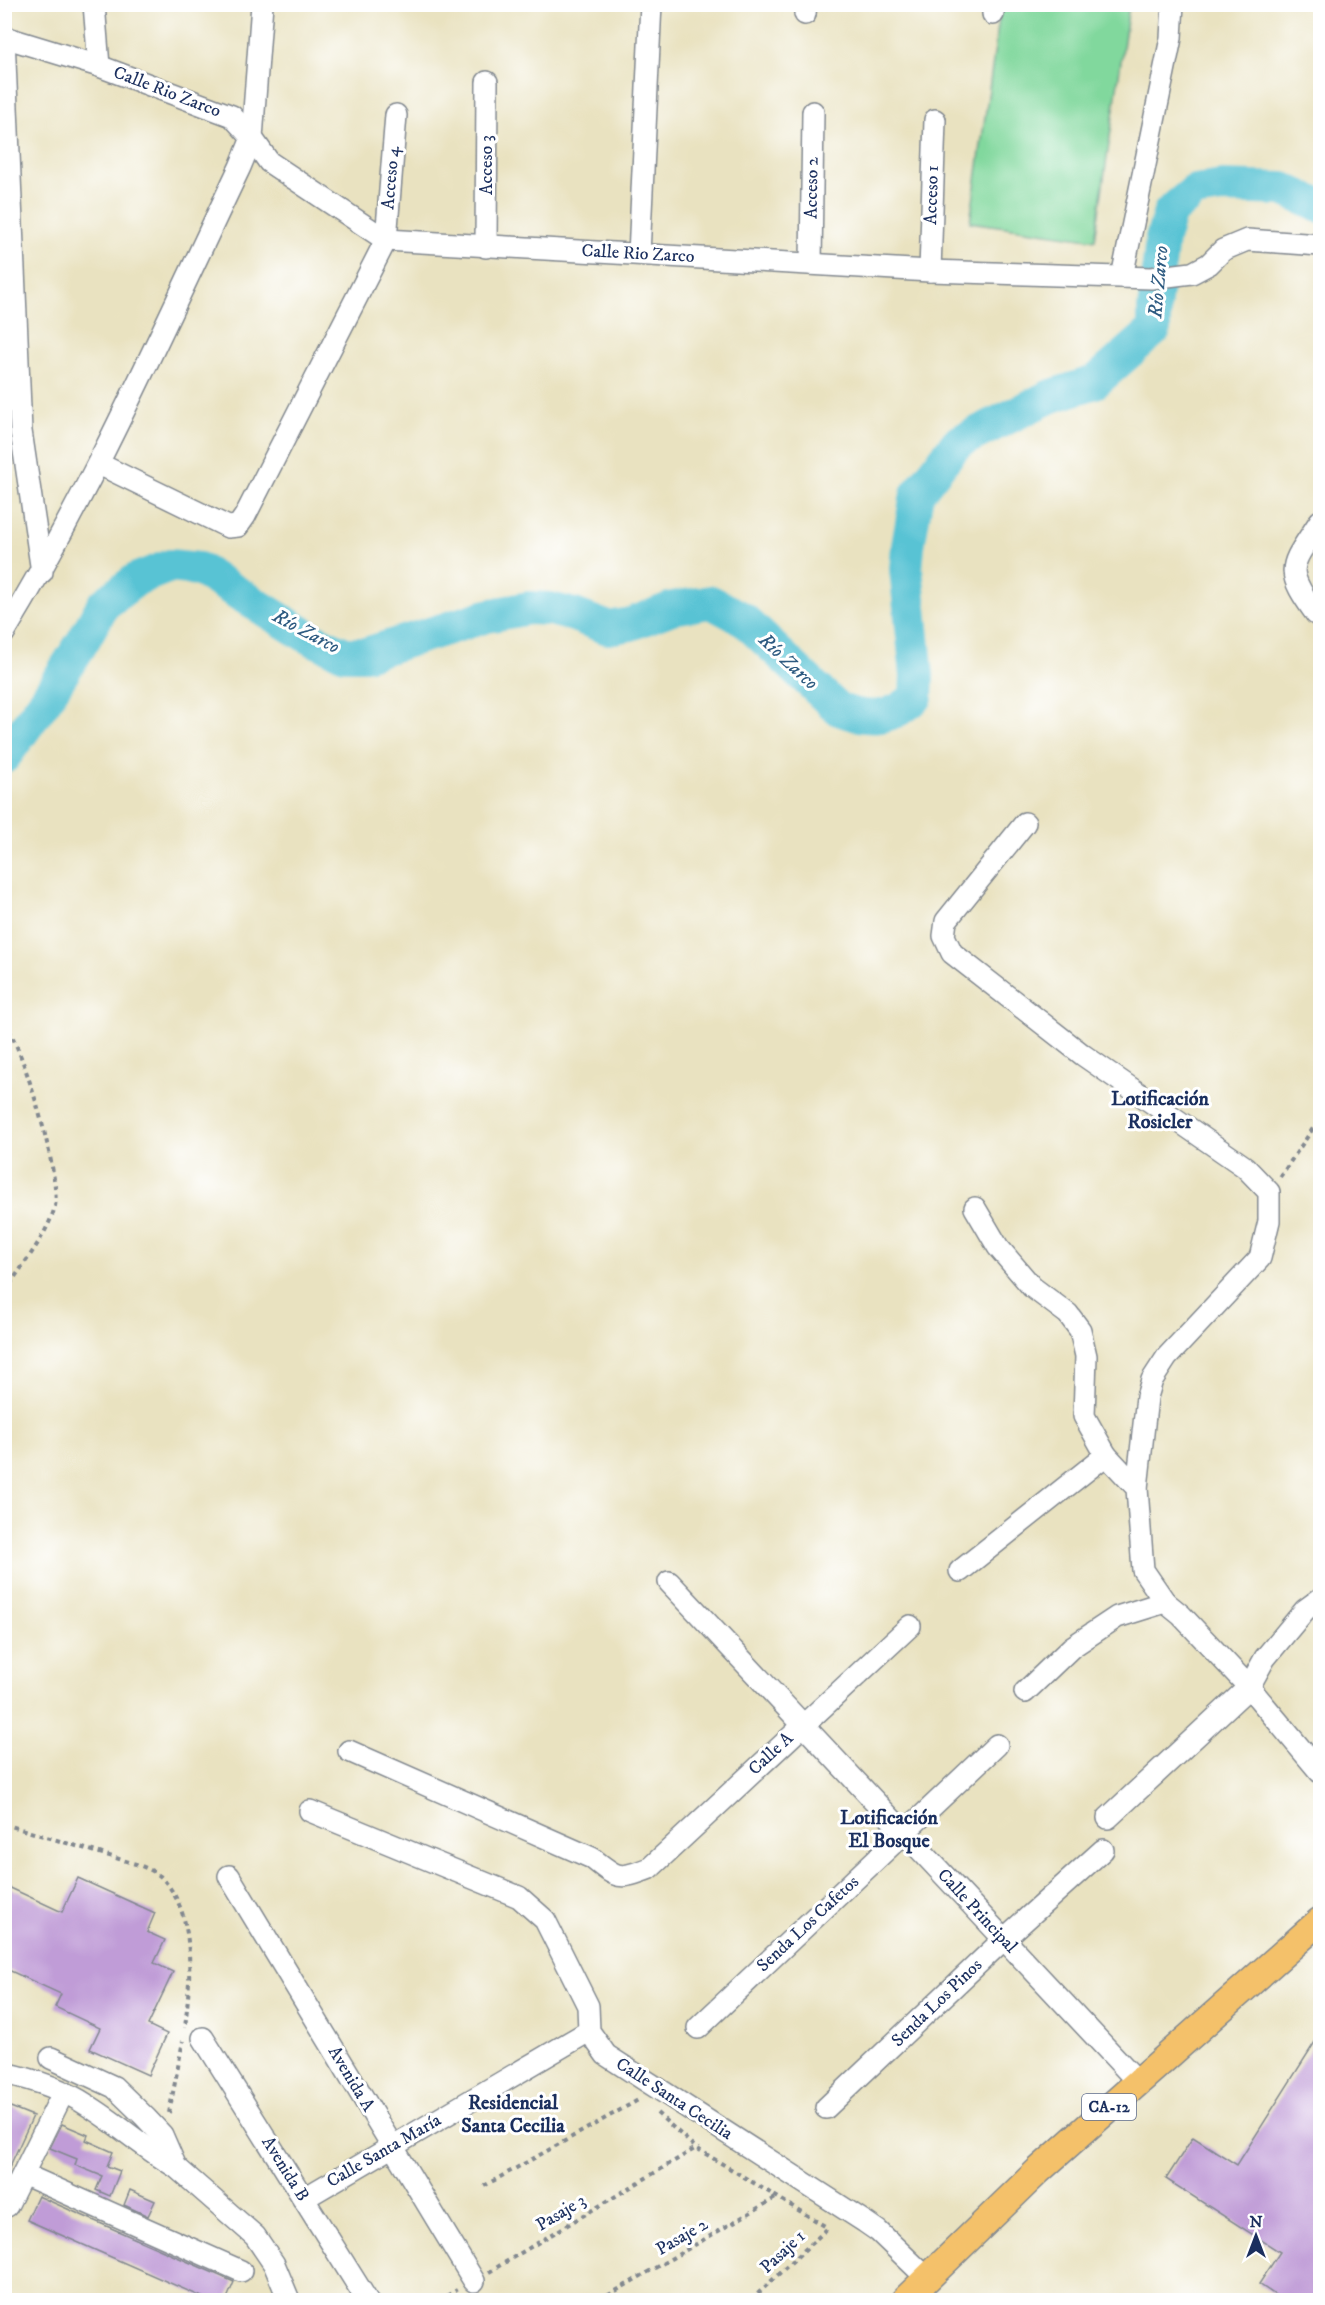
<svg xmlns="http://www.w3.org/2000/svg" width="1325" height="2305" viewBox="0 0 1325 2305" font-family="'IM FELL DW Pica',serif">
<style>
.green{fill:#81d89d;stroke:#4e847e;stroke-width:1.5}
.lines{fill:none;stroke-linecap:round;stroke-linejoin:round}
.river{stroke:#59c3d4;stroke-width:34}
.building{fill:#c09cd7}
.minor-casing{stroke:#82888f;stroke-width:24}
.major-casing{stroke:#82888f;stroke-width:30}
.path{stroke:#82888f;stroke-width:4;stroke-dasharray:4.5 4.5;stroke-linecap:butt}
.minor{stroke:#fff;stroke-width:21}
.major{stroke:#f4c16a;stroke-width:27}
.labels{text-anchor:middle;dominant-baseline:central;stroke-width:6;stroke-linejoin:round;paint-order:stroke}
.shield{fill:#fff;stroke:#5f6d8e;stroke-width:1.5}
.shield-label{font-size:16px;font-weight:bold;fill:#1b2f5e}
.street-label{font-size:18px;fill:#1b2f5e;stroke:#fff}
.water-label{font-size:20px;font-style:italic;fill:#2e5b81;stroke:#fff}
.neighbourhood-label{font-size:20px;font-weight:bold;fill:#1b2f5e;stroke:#fff}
</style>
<rect width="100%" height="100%" fill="#fff"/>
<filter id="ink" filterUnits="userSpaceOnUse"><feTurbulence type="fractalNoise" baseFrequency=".0167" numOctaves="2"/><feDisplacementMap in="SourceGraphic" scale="12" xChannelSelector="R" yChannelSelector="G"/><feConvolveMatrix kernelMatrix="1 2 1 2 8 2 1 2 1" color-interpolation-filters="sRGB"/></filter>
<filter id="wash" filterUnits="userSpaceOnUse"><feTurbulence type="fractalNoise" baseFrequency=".008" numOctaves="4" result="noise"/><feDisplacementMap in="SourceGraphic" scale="24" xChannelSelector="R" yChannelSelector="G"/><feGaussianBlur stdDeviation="1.35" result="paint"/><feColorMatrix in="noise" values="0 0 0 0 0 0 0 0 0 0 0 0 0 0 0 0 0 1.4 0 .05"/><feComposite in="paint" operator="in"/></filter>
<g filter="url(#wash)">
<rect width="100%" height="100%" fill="#e9e2c0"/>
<!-- green -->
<path class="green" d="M 1122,4 L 1129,6 L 1095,240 L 970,222 L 1001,5 Z"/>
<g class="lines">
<!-- river -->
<path class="river" d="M 4,757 L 44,702 L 83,641 L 103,605 L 137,579 L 170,566 L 199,569 L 310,638 L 345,654 L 366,654 L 487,616 L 529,608 L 550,609 L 574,615 L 608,628 L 631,624 L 672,608 L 711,602 L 743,619 L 838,709 C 869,721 891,720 916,697 L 917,676 L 906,569 L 908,546 L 917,494 L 957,443 L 1049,397 L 1095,382 L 1154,330 L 1154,309 L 1162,239 L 1170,212 L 1195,191 L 1222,187 L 1283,189 L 1320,206"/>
</g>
<g id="blocks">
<!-- building -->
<g class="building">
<path d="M 78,1878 L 155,1913 L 147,1932 L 165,1940 L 154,1963 L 173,1972 L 148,2025 L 167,2034 L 148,2075 L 90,2049 L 100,2028 L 55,2007 L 61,1994 L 4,1968 L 4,1885 L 62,1912 Z"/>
<path d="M 1320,2034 L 1320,2290 L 1314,2301 L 1284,2301 L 1259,2284 L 1280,2252 L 1166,2179 L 1193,2137 L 1237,2165 Z"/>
<path d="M 8,2106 L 33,2116 L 4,2179 L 4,2115 Z"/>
<path d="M 62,2124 L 88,2135 L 86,2140 L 113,2152 L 107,2166 L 120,2171 L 110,2196 L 96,2190 L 102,2176 L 75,2165 L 77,2159 L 50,2148 Z"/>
<path d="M 130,2190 L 155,2201 L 148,2216 L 124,2205 Z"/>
<path d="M 38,2196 L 234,2282 L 226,2301 L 211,2301 L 27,2220 Z"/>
</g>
</g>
</g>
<g filter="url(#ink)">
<use href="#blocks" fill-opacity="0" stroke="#82888f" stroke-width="1.5"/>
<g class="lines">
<defs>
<g id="minor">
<path d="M 94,4 L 99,66"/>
<path d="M 805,14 L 806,4"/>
<path d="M 993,14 L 993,4"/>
<path d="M 4,37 L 99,66 L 232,116 L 252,138 L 269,162 L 386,240 L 930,271 L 1151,278 L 1192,273 L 1209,264 L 1223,250 L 1247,240 L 1320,245"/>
<path d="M 4,38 L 21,431 L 42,572"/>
<path d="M 486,247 L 487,82"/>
<path d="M 639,254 L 651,4"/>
<path d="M 811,264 L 813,112"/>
<path d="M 930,271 L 935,120"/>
<path d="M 1122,277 L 1171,38 L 1173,4"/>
<path d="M 99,464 L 228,527 L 238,526 L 245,516 L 386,240 L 396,115"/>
<path d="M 1320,521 C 1291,567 1282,567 1316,614 L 1320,617"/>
<path d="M 4,633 C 95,484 165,324 240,167 L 252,138 L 262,4"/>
<path d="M 1025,823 L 946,921 L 944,936 L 952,953 L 1083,1055 L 1245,1167 L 1269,1192 L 1269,1221 L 1260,1258 L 1167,1357 L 1152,1380 L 1147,1397 L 1137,1488"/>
<path d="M 975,1208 L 998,1247 L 1032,1287 L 1068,1314 L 1080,1330 L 1086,1356 L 1084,1416 L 1106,1455"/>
<path d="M 960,1571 L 1106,1455 L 1137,1488 L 1143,1570 L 1165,1602"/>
<path d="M 669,1582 L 1138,2082"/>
<path d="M 1025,1692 L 1072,1647 L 1117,1617 L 1165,1602 L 1181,1615 L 1249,1687 L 1320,1772"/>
<path d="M 349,1751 L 592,1858 C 618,1879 619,1880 650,1868 L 910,1626"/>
<path d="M 310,1811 L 519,1897 L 545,1920 L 588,2006 L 589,2031 L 606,2055 L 865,2222 L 878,2231 L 928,2279"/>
<path d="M 1108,1818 L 1249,1687 L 1265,1658 L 1305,1610 L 1320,1599"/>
<path d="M 229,1876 L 474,2281"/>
<path d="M 698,2028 L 997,1745"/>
<path d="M 203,2038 L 367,2300"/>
<path d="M 51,2058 L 114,2087 L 145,2117 L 162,2135 L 176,2167 L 255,2236 L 274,2264 L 289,2300"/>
<path d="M 4,2073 C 32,2079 63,2089 87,2105 C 118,2124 145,2149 176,2167"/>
<path d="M 826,2108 L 1004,1939 L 1103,1850"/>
<path d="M 23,2174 L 241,2271"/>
<path d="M 303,2199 L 589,2031"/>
<path d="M 7,2206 L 63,2093"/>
</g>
<path id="major" d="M 905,2300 L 1038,2171 L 1320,1921"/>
</defs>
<!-- minor casing -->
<use href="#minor" class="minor-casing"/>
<!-- major casing -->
<use href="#major" class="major-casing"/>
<!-- path -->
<g class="path">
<path d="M 4,1022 C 23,1046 61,1176 55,1206 C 48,1235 20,1268 4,1293"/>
<path d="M 1280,1177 L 1320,1118"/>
<path d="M 4,1824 L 139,1865 C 146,1868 154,1871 160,1876 C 198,1913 190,1980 185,2028"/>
<path d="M 169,2113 L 183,2041"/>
<path d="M 657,2113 L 696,2148 L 828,2228"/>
<path d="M 484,2186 L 640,2099"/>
<path d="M 489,2272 L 696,2148"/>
<path d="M 439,2300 L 457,2290"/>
<path d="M 600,2300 L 777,2197"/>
<path d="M 751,2300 L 829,2227"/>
</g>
<!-- minor -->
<use href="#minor" class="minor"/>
<!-- major -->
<use href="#major" class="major"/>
</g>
</g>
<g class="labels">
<!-- shield labels -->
<rect class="shield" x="1082" y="2094" width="54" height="26" rx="4.5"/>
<g class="shield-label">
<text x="1109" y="2107">CA-12</text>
</g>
<!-- street labels -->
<g class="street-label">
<text transform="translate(167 92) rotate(21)">Calle Rio Zarco</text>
<text transform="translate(487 165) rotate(-90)">Acceso 3</text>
<text transform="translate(391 178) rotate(-85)">Acceso 4</text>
<text transform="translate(812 188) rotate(-89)">Acceso 2</text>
<text transform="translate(932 195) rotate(-88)">Acceso 1</text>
<text transform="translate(638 254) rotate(3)">Calle Rio Zarco</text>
<text transform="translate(771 1754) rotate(-43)">Calle A</text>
<text transform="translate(977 1911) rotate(47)">Calle Principal</text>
<text transform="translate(808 1924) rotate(-43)">Senda Los Cafetos</text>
<text transform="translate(937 2003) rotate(-44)">Senda Los Pinos</text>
<text transform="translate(351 2079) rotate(59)">Avenida A</text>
<text transform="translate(674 2099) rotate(33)">Calle Santa Cecilia</text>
<text transform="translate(384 2151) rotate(-30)">Calle Santa María</text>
<text transform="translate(285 2169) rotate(58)">Avenida B</text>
<text transform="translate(561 2213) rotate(-31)">Pasaje 3</text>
<text transform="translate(682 2237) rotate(-30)">Pasaje 2</text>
<text transform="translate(783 2252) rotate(-43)">Pasaje 1</text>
</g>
<!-- water labels -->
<g class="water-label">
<text transform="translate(1159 282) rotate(-85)">Río Zarco</text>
<text transform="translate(306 632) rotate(28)">Río Zarco</text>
<text transform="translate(788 662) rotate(43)">Río Zarco</text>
</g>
<!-- neighbourhood labels -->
<g class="neighbourhood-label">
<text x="1160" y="1099">Lotificación<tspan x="1160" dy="23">Rosicler</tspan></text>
<text x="889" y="1818">Lotificación<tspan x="889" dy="23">El Bosque</tspan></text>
<text x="513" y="2103">Residencial<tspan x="513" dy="23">Santa Cecilia</tspan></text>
</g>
</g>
<!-- margin -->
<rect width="1325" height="2305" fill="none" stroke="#fff" stroke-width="24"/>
<!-- north arrow -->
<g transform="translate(1256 2236)" stroke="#ffffff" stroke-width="4.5" paint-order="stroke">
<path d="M0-4.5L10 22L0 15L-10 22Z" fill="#1b2f5e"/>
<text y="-9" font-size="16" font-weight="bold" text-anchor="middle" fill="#1b2f5e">N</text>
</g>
</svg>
